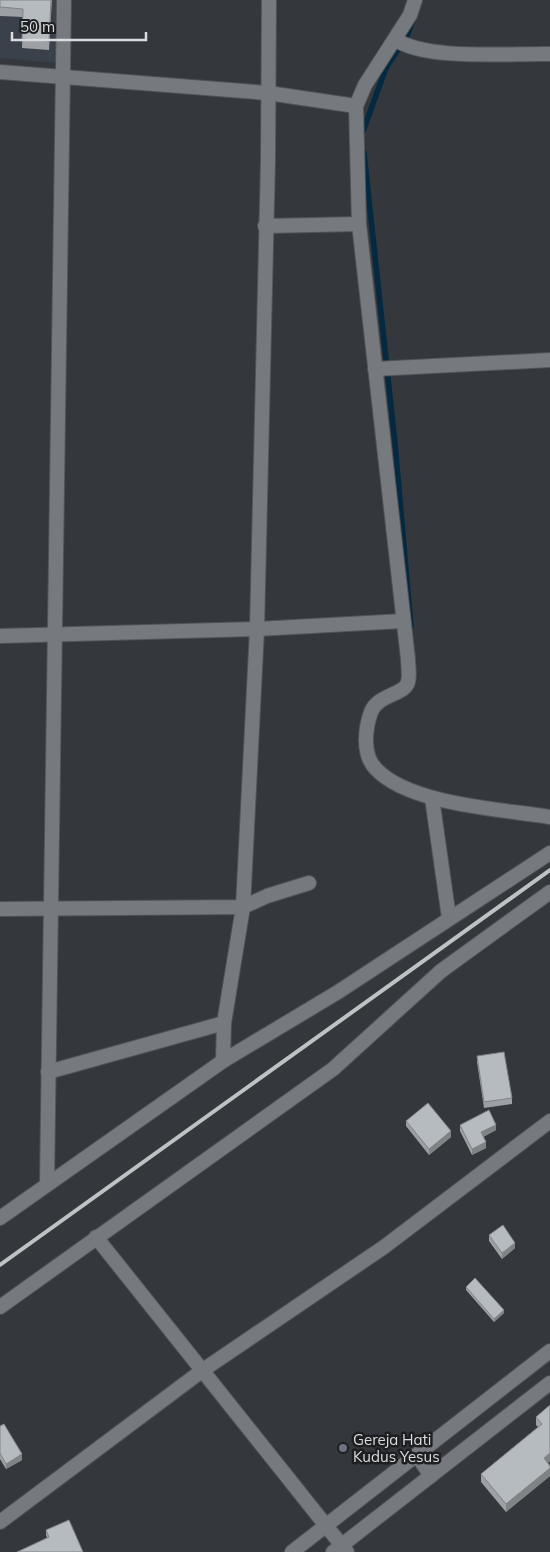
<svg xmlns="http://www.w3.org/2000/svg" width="550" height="1552" viewBox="0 0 550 1552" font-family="Mulish,sans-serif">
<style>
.built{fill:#3a414b}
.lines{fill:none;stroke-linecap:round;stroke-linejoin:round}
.stream{stroke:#042941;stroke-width:5.5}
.minor-casing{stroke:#515458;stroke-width:16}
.secondary-casing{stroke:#515458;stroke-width:16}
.minor{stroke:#767a7f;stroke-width:14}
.secondary{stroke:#767a7f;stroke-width:14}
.rail{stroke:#bfc2c5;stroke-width:4}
.wall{fill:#9da1a5}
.shaded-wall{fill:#7f8386}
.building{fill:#b6bbc0;stroke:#7f8386}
.worship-dot{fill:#6b7280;stroke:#1d1f21;stroke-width:2}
.labels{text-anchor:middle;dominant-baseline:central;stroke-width:5;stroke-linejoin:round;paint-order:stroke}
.poi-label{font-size:15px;fill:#dadcdf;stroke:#1d1f21;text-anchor:start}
</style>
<rect width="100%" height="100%" fill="#34373c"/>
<!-- built -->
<path class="built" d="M 19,0 L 49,49 L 52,0 L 58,0 L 57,63 L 0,58 L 0,16 L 18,17 Z"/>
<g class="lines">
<!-- stream -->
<g class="stream">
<path d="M 362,134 L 386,68 L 407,36 L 413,20"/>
<path d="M 364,153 L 395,443 L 411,627"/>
</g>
<defs>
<g id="minor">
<path d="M 415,0 L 410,15 L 365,85 L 356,106 L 359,224 L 408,659 C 408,666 410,675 408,682 C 405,695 378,694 371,712 C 365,729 362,755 376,769 C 410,805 502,809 550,817"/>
<path d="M 395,39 C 425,61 512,53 550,54"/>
<path d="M 0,72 L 268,93 L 356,106"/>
<path d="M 265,226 L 359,224"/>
<path d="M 375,369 L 550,360"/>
<path d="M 0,636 L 257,629 L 403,621"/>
<path d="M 432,798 L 449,918"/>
<path d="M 0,909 L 243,907 L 267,896 L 309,883"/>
<path d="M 223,1061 L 224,1023 L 243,907 L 257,629 L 268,160 L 269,0"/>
<path d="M 48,1072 L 224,1023"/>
<path d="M 47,1183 L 64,0"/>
<path d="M 0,1218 L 223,1061 L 338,992 L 550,853"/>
<path d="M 96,1237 L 347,1552"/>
<path d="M 0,1307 L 333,1069 L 441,971 L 550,892"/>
<path d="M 0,1522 L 203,1370 L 384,1247 L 550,1121"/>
</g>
<g id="secondary">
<path d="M 417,1455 L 431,1476"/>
<path d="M 292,1552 L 550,1351"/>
<path d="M 333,1552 L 550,1383"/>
</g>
</defs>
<!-- minor casing -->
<use href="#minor" class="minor-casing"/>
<!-- secondary casing -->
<use href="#secondary" class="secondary-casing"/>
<!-- minor -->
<use href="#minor" class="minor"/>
<!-- secondary -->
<use href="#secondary" class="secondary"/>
<!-- rail -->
<path class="rail" d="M 0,1265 L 550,870"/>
</g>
<!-- wall -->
<g class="wall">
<path d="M 0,0 L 52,0 L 49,50 L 22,48 L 23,17 L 0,16 Z"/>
<path d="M 477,1056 L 512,1098 L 512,1104 L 484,1108 L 477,1062 Z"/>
<path d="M 406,1121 L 451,1137 L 429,1155 L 406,1126 Z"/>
<path d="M 460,1125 L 496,1130 L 483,1137 L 486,1148 L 472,1155 L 460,1131 Z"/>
<path d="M 489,1235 L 515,1248 L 502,1259 L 489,1241 Z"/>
<path d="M 466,1287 L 504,1313 L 494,1322 L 466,1290 Z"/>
<path d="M 550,1405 L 550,1461 L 548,1463 L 550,1466 L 550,1476 L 506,1512 L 481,1482 L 481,1474 L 538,1427 L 536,1425 L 536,1417 Z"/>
<path d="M 0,1426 L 22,1460 L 6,1469 L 0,1459 Z"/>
<path d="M 46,1530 L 83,1552 L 47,1538 L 46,1535 Z"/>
</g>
<!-- shaded-wall -->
<g class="shaded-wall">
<path d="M 496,1125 L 496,1130 L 481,1138 L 481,1132 Z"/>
<path d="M 451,1131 L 451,1137 L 429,1155 L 429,1149 Z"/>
<path d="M 486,1142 L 486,1148 L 472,1155 L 472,1149 Z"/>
<path d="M 515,1243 L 515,1248 L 502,1259 L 502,1253 Z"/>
<path d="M 504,1310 L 504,1313 L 494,1322 L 494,1319 Z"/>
<path d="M 550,1453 L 550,1461 L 544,1466 L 544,1458 Z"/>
<path d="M 22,1454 L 22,1460 L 6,1469 L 6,1464 Z"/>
<path d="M 550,1468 L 550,1476 L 506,1512 L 506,1504 Z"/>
</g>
<!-- building -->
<g class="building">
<path d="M 0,0 L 51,0 L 49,41 L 22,39 L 23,9 L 0,7 Z"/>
<path d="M 504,1052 L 512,1098 L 484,1102 L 477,1056 Z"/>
<path d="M 428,1103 L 451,1131 L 429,1149 L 406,1121 Z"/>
<path d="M 489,1110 L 496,1125 L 481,1132 L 486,1142 L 472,1149 L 460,1125 Z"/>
<path d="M 503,1225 L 515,1243 L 502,1253 L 489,1235 Z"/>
<path d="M 475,1278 L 504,1310 L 494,1319 L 466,1287 Z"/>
<path d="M 550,1405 L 550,1453 L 544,1458 L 550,1466 L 550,1468 L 506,1504 L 481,1474 L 542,1424 L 536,1417 Z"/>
<path d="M 4,1424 L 22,1454 L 6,1464 L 0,1453 L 0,1426 Z"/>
<path d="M 69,1520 L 83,1552 L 17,1552 L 49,1537 L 46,1530 Z"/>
</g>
<!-- markers -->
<circle class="worship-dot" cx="343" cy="1448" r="5"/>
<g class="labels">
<!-- poi labels -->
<g class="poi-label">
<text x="353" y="1439">Gereja Hati<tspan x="353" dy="17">Kudus Yesus</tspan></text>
</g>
</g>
<!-- scale -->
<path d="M12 32v8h134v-8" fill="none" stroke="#dadcdf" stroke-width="2.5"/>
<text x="20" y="32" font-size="15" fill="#dadcdf" stroke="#1d1f21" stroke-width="4" paint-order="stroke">50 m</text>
</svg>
